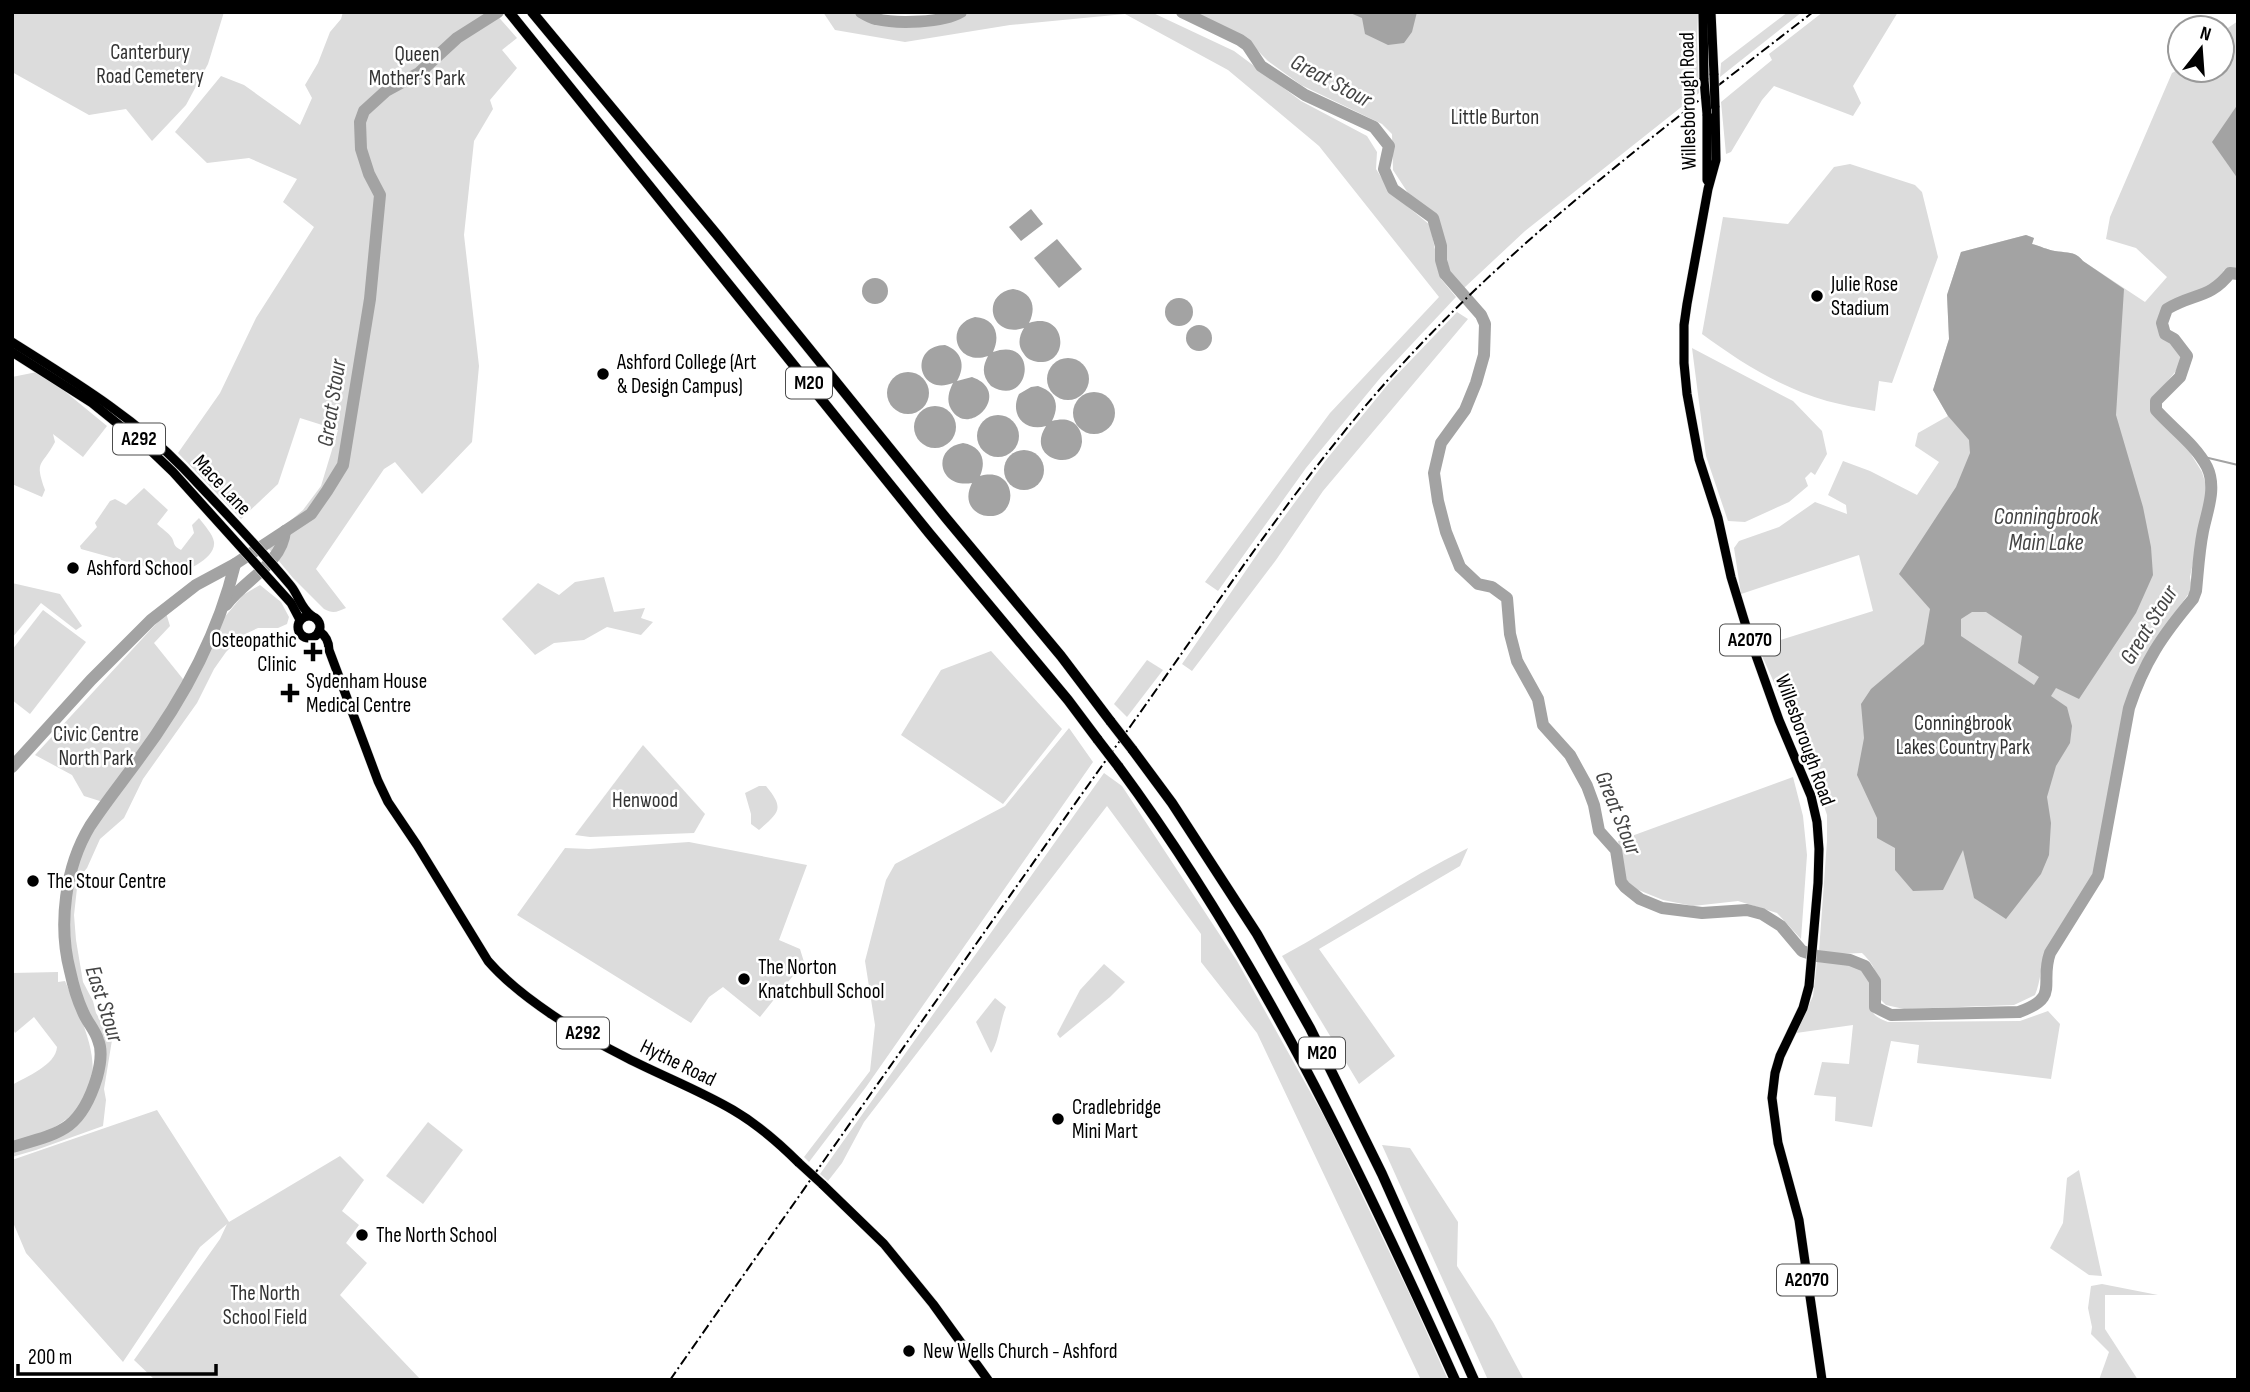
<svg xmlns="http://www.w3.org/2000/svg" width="2250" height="1392" viewBox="0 0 2250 1392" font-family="'Sofia Sans Condensed',sans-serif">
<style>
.green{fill:#dcdcdc}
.water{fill:#a3a3a3;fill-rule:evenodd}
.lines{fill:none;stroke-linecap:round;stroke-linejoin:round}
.stream{stroke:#a3a3a3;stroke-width:2}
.river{stroke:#a3a3a3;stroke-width:12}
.primary-casing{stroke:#dbdbdb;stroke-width:10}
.highway-casing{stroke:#dbdbdb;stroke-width:11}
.primary{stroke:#000;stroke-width:9}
.highway{stroke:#000;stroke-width:10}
.rail{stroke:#000;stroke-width:2;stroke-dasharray:10 3.5 2 3.5;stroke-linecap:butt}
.primary-bridge-casing{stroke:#dbdbdb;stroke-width:10;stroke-linecap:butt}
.highway-bridge-casing{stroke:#dbdbdb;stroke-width:11;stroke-linecap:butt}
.primary-bridge{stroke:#000;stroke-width:9}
.highway-bridge{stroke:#000;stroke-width:10}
.poi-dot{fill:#000;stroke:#fff;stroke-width:2.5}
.labels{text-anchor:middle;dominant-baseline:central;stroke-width:5;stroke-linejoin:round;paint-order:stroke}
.shield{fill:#fff;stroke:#4c4c4c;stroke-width:2}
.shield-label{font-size:19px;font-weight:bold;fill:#000}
.park-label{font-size:21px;fill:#333;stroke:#fff}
.street-label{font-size:21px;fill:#000;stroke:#fff}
.poi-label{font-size:21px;fill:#000;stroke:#fff;text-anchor:start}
.water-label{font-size:23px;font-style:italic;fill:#444;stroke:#fff}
</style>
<rect width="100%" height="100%" fill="#fff"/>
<!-- green -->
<g class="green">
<path d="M 12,12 L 224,12 L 208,64 L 186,105 L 152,141 L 126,109 L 89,115 L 12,72 Z"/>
<path d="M 343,12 L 494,12 L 517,38 L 502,50 L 517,68 L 490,100 L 493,109 L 474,141 L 464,235 L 479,366 L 472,442 L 422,494 L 395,462 L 384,469 L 316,569 L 346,608 C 337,612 333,614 324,609 L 293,578 L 264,543 L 303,510 L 321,486 L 338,430 L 300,418 L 278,484 L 241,519 L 178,453 L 220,393 L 256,318 L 314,227 L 283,202 L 297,179 L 249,158 L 207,163 L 175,132 L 221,76 L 244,85 L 300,125 L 312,98 L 305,85 L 318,63 L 330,32 L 341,19 Z"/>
<path d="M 823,12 L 852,12 L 875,23 L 905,25 L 953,21 L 971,12 L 1151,12 L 1234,51 L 1301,101 L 1367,136 L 1377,152 L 1376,169 L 1391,193 L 1430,225 L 1441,279 L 1456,297 L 1381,377 L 1306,468 L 1218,591 L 1205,582 L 1330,413 L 1439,297 L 1319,146 L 1228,70 L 1125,14 L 1010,25 L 905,42 L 835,30 Z"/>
<path d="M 1191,12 L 1698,12 L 1697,39 L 1699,93 L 1525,231 L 1464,288 L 1450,273 L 1438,215 L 1410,196 L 1393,170 L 1392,134 L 1382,124 L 1301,85 L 1268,61 L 1246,39 Z"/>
<path d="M 1788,12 L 1802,12 L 1720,77 L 1721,63 Z"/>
<path d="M 1823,12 L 1898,12 L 1853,86 L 1861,103 L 1853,116 L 1774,86 L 1762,100 L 1731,152 L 1726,154 L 1721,102 L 1772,60 L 1769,54 Z"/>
<path d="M 2238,21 L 2238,271 L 2230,268 L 2224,270 L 2215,286 L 2181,297 L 2168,304 L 2159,324 L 2167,341 L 2180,349 L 2183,359 C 2175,377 2157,388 2152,407 L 2160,419 L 2189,451 L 2202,472 L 2208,492 L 2190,577 L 2192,589 L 2156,639 L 2135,679 L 2126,706 L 2119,739 L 2094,874 L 2046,953 C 2040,967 2041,981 2035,995 L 2014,1005 L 1904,1009 L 1886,1005 L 1878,997 C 1877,977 1878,968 1862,953 L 1838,954 L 1819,951 L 1827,841 L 1827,815 L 1809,760 L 1758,647 L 1873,611 L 1859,555 L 1741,594 L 1734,548 L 1739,541 L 1779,527 L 1815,502 L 1847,514 L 1846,505 L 1828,495 L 1843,461 L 1870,471 L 1917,495 L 1939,462 L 1915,446 L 1918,433 L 1948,416 L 1933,390 L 1949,339 L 1947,295 L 1961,252 L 2026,235 L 2034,238 L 2032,244 C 2040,246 2048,250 2055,251 C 2067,253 2075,251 2083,261 L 2145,302 L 2167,277 L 2136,248 L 2106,239 L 2110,217 L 2172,73 L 2180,69 L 2222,70 L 2222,32 Z"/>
<path d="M 1850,164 L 1915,185 L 1922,192 L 1938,257 L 1892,383 L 1879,381 L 1875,411 C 1859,408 1842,405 1827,401 C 1781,388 1740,362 1702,334 L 1723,217 L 1788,224 L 1834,167 Z"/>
<path d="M 1457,312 L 1468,319 L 1323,491 L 1276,560 L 1192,671 L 1182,664 L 1262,547 L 1326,460 L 1389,383 Z"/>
<path d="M 1692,348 L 1793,401 L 1822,431 L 1827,454 L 1815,475 L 1811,472 L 1805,478 L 1808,486 L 1789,502 L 1745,522 L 1728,521 L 1706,456 Z"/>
<path d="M 37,372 L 51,380 L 107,426 L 83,457 L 53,434 L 55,442 C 42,467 34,459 45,490 L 42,497 L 12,484 L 12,377 Z"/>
<path d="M 144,488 L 168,510 L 157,524 C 161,528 169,533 172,538 C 175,544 173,546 181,550 L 194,533 L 192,525 L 199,518 C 204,525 213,534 214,542 C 216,559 184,573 171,574 L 81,549 L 80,546 L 97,527 L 95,523 L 110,501 L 115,499 L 126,505 Z"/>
<path d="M 604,577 L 614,612 L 645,608 L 641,618 L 653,622 L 641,635 L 607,627 L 584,640 L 554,643 L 535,655 L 502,619 L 538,583 L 559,595 L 575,582 Z"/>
<path d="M 12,583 L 60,594 L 82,626 L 76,630 L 41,603 L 12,638 Z"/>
<path d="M 260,585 L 281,602 L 289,617 L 287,624 L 278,628 L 258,628 L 243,635 L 226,652 L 214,669 L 197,703 L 143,779 L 124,818 L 100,839 L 87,868 L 78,879 L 74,915 L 76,940 L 83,982 L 93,1001 L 96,1013 L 112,1040 L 104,1089 L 106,1100 L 103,1126 L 36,1150 L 12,1157 L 12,1145 L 64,1129 L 83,1112 L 98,1071 L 97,1038 L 83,1013 L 73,982 L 65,944 L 67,896 L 81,842 L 95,818 L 158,734 L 196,677 L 218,635 L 223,619 L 243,595 Z"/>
<path d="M 43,610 L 86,642 L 30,714 L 12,700 L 12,650 Z"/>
<path d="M 166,613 L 170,626 L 154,643 L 187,684 L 103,802 L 84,796 L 72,775 L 35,755 Z"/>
<path d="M 991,651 L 1062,729 L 1003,804 L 901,735 L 941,670 Z"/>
<path d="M 1147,660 L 1163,670 L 1127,717 L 1114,704 Z"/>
<path d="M 1069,728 L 1093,762 L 866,1087 L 809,1162 L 804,1157 L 870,1071 L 875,1025 L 865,961 L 886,880 L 895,864 L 1005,806 Z"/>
<path d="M 643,745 L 705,814 L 694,833 L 590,837 L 575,835 Z"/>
<path d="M 1104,773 L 1122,786 L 1237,961 L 1326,1120 L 1410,1295 L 1448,1380 L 1421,1380 L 1257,1033 L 1201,962 L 1201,934 L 1107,806 L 864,1122 L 842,1163 L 828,1181 L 820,1174 Z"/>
<path d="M 1793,777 L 1803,816 L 1807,855 L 1801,939 L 1777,913 L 1738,901 L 1693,906 L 1663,900 L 1636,889 L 1626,880 L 1618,841 Z"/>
<path d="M 759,786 L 766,786 C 785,809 779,812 759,830 L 751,824 L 751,814 L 745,793 Z"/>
<path d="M 689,842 L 807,865 L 779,940 L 800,949 L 804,962 L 760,1017 L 723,987 L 709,997 L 691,1023 L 517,915 L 565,848 L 589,849 Z"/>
<path d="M 1468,848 L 1460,866 L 1319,949 L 1395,1056 L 1359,1084 L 1282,956 C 1345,922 1403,880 1468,848 Z"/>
<path d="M 1817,962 L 1846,963 L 1863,969 C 1865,974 1869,980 1870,985 C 1873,1004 1864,1014 1888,1022 L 2020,1021 L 2048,1011 L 2060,1024 L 2051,1079 L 1917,1063 L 1919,1045 L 1891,1041 L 1872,1127 L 1835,1121 L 1836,1097 L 1814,1095 L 1822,1062 L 1849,1064 L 1853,1025 L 1796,1033 L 1813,996 Z"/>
<path d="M 1104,964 L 1125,982 L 1110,997 L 1060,1038 L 1057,1034 L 1080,990 Z"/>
<path d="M 58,972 L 58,982 L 65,981 C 88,1035 119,1091 53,1128 C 41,1135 25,1138 12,1143 L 12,1085 C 26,1077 56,1065 57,1047 L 34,1017 L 15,1033 L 12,1027 L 12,973 Z"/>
<path d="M 995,998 L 1006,1007 C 1000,1021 999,1042 991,1053 L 976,1022 Z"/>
<path d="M 157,1110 L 229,1222 L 340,1156 L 364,1180 L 342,1211 L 359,1225 L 346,1243 L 367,1263 L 340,1295 L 421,1380 L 155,1380 L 134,1360 L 220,1239 L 227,1224 L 200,1247 L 123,1362 L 26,1253 L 12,1220 L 12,1160 Z"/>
<path d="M 428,1122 L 463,1150 L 423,1204 L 386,1176 Z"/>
<path d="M 1382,1145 L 1410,1148 L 1458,1222 L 1457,1266 L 1493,1322 L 1524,1380 L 1488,1380 Z"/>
<path d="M 2079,1170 L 2102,1276 L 2089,1275 L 2050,1248 L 2063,1223 L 2067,1178 Z"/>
<path d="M 2102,1284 L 2158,1295 L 2105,1295 L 2105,1329 L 2138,1380 L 2099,1380 L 2109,1352 L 2091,1334 L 2092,1327 L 2088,1308 L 2091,1286 Z"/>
</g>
<!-- water -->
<g class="water">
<path d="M 1348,12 L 1417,12 L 1412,32 L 1404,43 L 1388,45 L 1365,34 L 1362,18 Z"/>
<path d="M 2238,104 L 2238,179 L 2212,142 Z"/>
<path d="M 1031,209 L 1043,224 L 1021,241 L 1009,227 Z"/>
<path d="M 2026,235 L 2034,238 L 2032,244 C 2040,246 2048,250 2055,251 C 2067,253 2075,251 2083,261 L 2124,289 L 2116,415 L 2143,507 L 2151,547 L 2153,575 L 2136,613 L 2079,699 L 2056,688 L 2051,696 L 2067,707 L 2072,726 L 2070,743 L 2056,766 L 2047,797 L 2051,823 L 2049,855 L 2041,874 L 2006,919 L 1974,898 L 1963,850 L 1943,890 L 1913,891 L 1895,870 L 1895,848 L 1877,838 L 1877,818 L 1857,775 L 1864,738 L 1861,704 L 1871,689 L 1924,644 L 1930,609 L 1899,574 L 1956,487 L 1970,453 L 1969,440 L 1948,416 L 1933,390 L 1949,339 L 1947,295 L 1961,252 ZM 1972,612 L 1986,612 L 2022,636 L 2018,663 L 2039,677 L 2034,685 L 1961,636 L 1961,619 Z"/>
<path d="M 1057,239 L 1082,269 L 1059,288 L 1034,258 Z"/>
<circle cx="875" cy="291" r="13"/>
<path d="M 1013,289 C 1032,292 1037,307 1029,323 C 1067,310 1071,365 1038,362 C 1032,361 1027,359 1024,354 C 1017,346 1019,336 1024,328 C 990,339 980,294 1013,289 Z"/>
<circle cx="1179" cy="312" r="14"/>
<path d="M 975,317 C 995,318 1001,335 993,352 C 1040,335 1031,410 991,386 C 982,376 982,367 988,356 C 956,367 943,325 975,317 Z"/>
<circle cx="1199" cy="338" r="13"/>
<path d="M 945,345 C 962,351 966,366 957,381 L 972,377 C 1014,392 969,440 951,409 C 946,400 949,391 953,383 C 918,397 908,346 945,345 Z"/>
<circle cx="1068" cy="379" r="21"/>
<circle cx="908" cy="393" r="21"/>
<path d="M 1038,386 C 1056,392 1060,405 1052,421 C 1061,419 1070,418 1077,426 C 1081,431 1082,436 1082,442 C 1079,474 1024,460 1046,426 C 1025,432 1009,415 1019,394 L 1031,387 Z"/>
<circle cx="1094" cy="413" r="21"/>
<circle cx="935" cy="427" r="21"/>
<circle cx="998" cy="436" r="21"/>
<path d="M 963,443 C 981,446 987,460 980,476 C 1018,465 1020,519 988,516 C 982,516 977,513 973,509 C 966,501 968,491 972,483 C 938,489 931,448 963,443 Z"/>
<circle cx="1024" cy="470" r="20"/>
</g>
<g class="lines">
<!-- stream -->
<path class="stream" d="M 2200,456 L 2238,465"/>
<!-- river -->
<g class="river">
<path d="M 861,12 C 866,15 871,18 876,19 C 897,24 943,23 961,12"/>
<path d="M 1182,12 L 1240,40 L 1247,45 L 1261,66 L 1305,95 L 1374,127 L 1389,146 L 1384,169 L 1393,189 L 1433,218 L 1441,246 L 1441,260 L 1445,274 L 1481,315 L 1485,324 L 1484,355 L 1476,383 L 1465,410 L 1441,443 L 1434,473 L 1438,501 L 1446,532 L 1460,567 L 1478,584 L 1492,587 L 1507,598 L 1510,634 L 1517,661 L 1538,699 L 1543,725 L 1570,755 L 1587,786 L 1594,805 L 1599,831 L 1616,850 L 1621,882 L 1625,887 L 1640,899 L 1662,908 L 1702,913 L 1747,910 L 1762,914 L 1781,926 L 1802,951 L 1817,956 L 1850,960 L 1865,966 L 1875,981 L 1875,1007 L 1891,1015 L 2019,1012 C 2061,997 2039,984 2050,953 L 2098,876 L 2129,708 C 2144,662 2162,636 2193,599 L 2196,591 C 2198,571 2199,551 2203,531 C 2207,511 2217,488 2207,467 C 2196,445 2172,428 2156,410 L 2156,401 L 2180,377 L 2187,356 L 2174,339 L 2165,334 L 2162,323 L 2167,309 C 2193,293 2210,299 2230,273 L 2238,274"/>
<path d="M 226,605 C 245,579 282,564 285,531"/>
<path d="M 12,767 L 91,680 L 151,620 L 196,585 L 235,564 L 311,514 L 327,491 L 343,465 L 370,299 L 380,195 L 369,174 L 361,149 L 360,122 L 364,111 L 386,91 L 419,73 L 457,38 L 498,12"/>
<path d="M 12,1147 C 61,1133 81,1130 97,1077 C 100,1066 103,1051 98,1040 C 95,1030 87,1022 83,1012 C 77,999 73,985 70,971 C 58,925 65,867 90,826 C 105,803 122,782 138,760 C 182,701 218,636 235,564"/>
</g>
<defs>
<g id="primary">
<path d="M 1703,12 L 1704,80"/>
<path d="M 1711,12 L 1714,75"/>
<path d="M 1715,106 L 1716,160 L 1708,189 L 1687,304 L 1684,325 L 1684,363 L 1687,394 L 1699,459 L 1718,518 L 1731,577 L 1749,636 L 1779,720 L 1811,796 L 1817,822 L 1819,849 L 1818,883 L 1809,986 L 1803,1008 L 1780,1056 L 1775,1073 L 1772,1098 L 1778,1143 L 1799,1220 L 1822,1380"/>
<path d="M 1707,114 L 1707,180"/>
<path d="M 12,342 C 72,380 134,417 183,468 C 220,507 257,545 291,586 C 299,596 301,609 312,616"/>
<path d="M 12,352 L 92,403 L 149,449 L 173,472 L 291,603 L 300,620"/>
<circle cx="309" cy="627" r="11"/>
<path d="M 319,631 C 326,636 329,641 329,650 L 378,781 L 388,802 L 417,845 L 488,961 C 521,999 581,1035 627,1058 C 662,1076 699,1090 733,1110 C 757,1124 780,1144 799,1163"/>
<path d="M 822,1184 L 884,1244 L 933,1304 L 988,1380"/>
</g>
<g id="highway">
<path d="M 509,12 L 929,533 L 1068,700 L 1098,740"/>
<path d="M 532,12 L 718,236 L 946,518 L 1061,656 L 1111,722"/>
<path d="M 1132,749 L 1172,803 L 1257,934 L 1310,1028 L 1382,1174 L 1474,1380"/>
<path d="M 1118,766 C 1257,954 1359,1166 1455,1380"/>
</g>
</defs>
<!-- primary casing -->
<use href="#primary" class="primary-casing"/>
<!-- highway casing -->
<use href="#highway" class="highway-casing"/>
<!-- primary -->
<use href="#primary" class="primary"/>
<!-- highway -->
<use href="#highway" class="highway"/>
<!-- rail -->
<path class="rail" d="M 670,1380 C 737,1284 805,1188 872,1092 C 959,969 1044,846 1132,724 C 1224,595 1312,458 1421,344 C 1539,220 1678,117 1813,12"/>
<defs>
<g id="primary-bridge">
<path d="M 1714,75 L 1715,106"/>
<path d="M 1704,80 L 1707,114"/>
<path d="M 799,1163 L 822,1184"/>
</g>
<g id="highway-bridge">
<path d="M 1111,722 L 1132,749"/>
<path d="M 1098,740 L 1118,766"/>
</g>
</defs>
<!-- primary-bridge casing -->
<use href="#primary-bridge" class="primary-bridge-casing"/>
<!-- highway-bridge casing -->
<use href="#highway-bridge" class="highway-bridge-casing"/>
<!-- primary-bridge -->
<use href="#primary-bridge" class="primary-bridge"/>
<!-- highway-bridge -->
<use href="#highway-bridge" class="highway-bridge"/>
</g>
<!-- markers -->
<g class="poi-dot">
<circle cx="1817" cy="296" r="7"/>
<circle cx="603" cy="374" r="7"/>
<circle cx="73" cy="568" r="7"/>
<path d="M309.5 641.5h7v7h7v7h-7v7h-7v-7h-7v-7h7z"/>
<path d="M286.5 682.5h7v7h7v7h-7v7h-7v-7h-7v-7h7z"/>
<circle cx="33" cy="881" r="7"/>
<circle cx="744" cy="979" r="7"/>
<circle cx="1058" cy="1119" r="7"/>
<circle cx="362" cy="1235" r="7"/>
<circle cx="909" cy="1351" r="7"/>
</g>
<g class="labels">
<!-- shield labels -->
<g class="shield">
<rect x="786" y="367.5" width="46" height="31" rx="5"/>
<rect x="113" y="423.5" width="52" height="31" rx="5"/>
<rect x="1720" y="624.5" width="60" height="31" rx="5"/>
<rect x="557" y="1017.5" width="52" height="31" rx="5"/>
<rect x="1299" y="1037.5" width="46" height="31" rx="5"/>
<rect x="1777" y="1264.5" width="60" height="31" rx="5"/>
</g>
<g class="shield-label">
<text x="809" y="383">M20</text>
<text x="139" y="439">A292</text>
<text x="1750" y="640">A2070</text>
<text x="583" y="1033">A292</text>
<text x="1322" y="1053">M20</text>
<text x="1807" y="1280">A2070</text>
</g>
<!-- park labels -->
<g class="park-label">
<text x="150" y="52">Canterbury<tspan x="150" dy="24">Road Cemetery</tspan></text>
<text x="417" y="54">Queen<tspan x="417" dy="24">Mother’s Park</tspan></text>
<text x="1495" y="117">Little Burton</text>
<text x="1963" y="723">Conningbrook<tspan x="1963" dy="24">Lakes Country Park</tspan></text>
<text x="96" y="734">Civic Centre<tspan x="96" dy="24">North Park</tspan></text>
<text x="645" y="800">Henwood</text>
<text x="265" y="1293">The North<tspan x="265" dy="24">School Field</tspan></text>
</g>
<!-- street labels -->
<g class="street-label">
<text transform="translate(1688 101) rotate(-91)">Willesborough Road</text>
<text transform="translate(222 485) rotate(47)">Mace Lane</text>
<text transform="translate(1805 740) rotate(70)">Willesborough Road</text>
<text transform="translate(678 1063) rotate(26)">Hythe Road</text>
</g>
<!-- poi labels -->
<g class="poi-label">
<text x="1831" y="284">Julie Rose<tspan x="1831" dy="24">Stadium</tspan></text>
<text x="617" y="362">Ashford College (Art<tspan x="617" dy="24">&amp; Design Campus)</tspan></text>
<text x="87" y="568">Ashford School</text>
<text x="297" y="640" text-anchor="end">Osteopathic<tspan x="297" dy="24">Clinic</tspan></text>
<text x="306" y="681">Sydenham House<tspan x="306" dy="24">Medical Centre</tspan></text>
<text x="47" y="881">The Stour Centre</text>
<text x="758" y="967">The Norton<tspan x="758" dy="24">Knatchbull School</tspan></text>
<text x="1072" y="1107">Cradlebridge<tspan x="1072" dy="24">Mini Mart</tspan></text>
<text x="376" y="1235">The North School</text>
<text x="923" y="1351">New Wells Church - Ashford</text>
</g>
<!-- water labels -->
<g class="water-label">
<text transform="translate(1331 81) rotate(28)">Great Stour</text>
<text transform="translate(332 403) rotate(-81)">Great Stour</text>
<text x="2046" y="517">Conningbrook<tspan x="2046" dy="26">Main Lake</tspan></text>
<text transform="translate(2149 625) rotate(-58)">Great Stour</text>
<text transform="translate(1618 813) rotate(68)">Great Stour</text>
<text transform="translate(104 1004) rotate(72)">East Stour</text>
</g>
</g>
<!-- border -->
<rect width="2250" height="1392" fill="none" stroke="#000000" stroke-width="28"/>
<!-- north arrow -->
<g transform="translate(2201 49) rotate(17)"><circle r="33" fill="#ffffff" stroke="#999999" stroke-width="2"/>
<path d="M0-5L12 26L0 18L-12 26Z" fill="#000000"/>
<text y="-10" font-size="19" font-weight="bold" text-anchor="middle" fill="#000000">N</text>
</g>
<!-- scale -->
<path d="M18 1364v10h198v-10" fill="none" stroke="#000000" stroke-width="3.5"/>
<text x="28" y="1364" font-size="21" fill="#000000" stroke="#ffffff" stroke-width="5" paint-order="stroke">200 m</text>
</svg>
